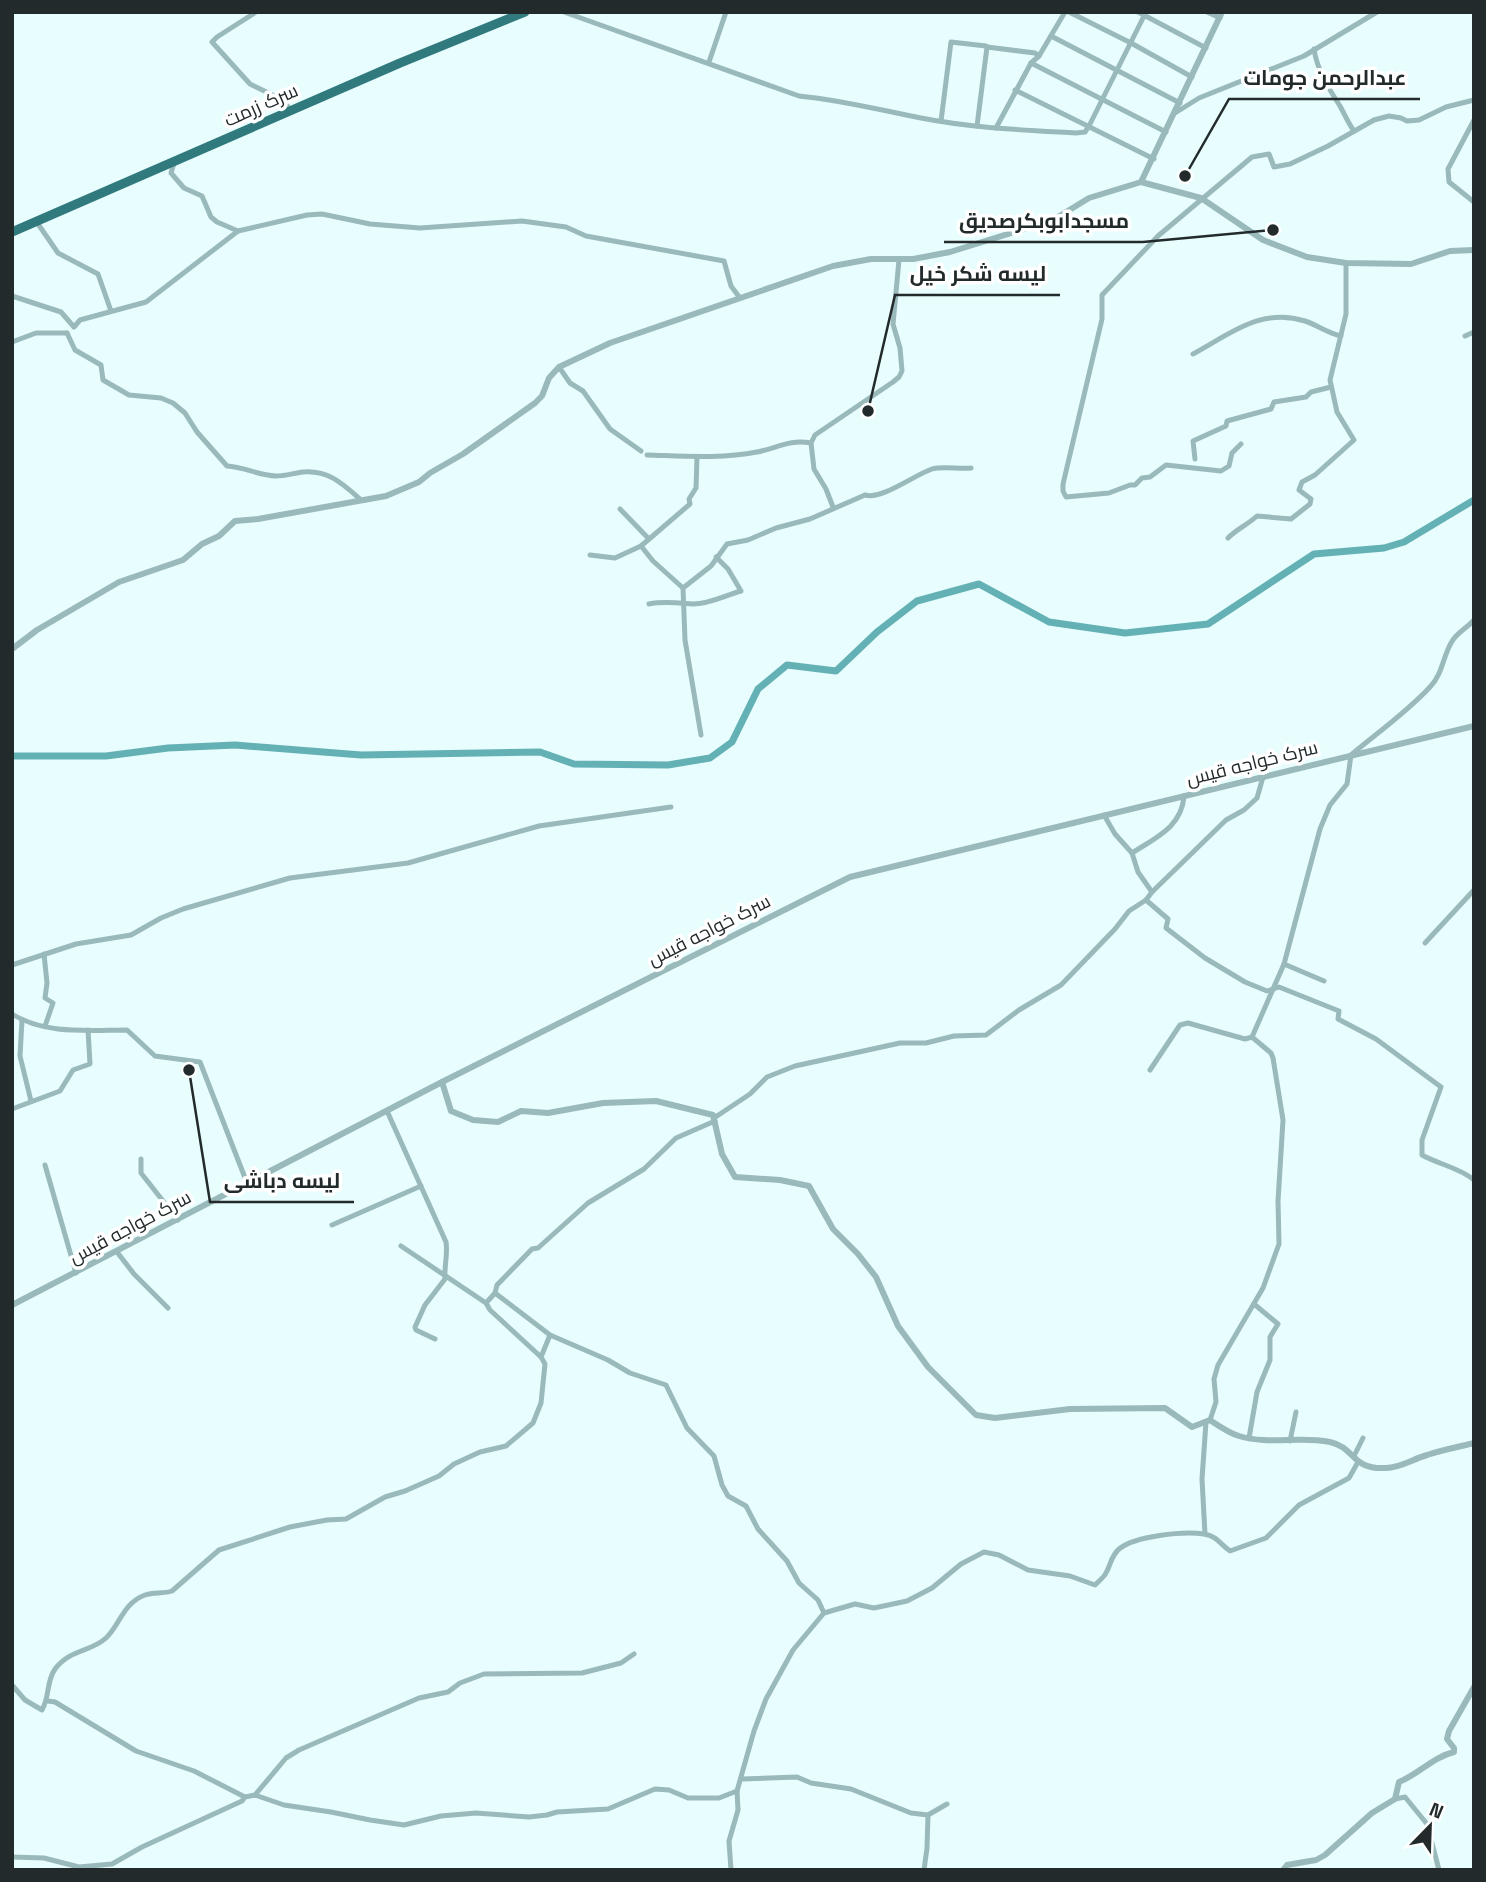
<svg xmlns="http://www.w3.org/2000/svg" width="1486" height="1882" viewBox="0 0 1486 1882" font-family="'Space Grotesk',Cairo,sans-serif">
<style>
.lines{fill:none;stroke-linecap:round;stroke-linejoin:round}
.river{stroke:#64b1b5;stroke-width:7}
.minor{stroke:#99b9ba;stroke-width:5}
.tertiary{stroke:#99b9ba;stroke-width:6}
.trunk{stroke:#30797d;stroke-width:9}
.labels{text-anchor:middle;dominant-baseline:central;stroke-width:7;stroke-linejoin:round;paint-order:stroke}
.street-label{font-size:19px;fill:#222a2b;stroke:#fff}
.leader{fill:none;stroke:#222a2b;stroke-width:2.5}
.callout-dot{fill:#222a2b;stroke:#fff;stroke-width:2.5}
.callout-label{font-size:21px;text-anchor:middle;font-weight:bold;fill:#222a2b;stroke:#fff;stroke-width:7;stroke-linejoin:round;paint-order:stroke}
</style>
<rect width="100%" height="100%" fill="#e8fdfe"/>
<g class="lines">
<!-- river -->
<path class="river" d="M 12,756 L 106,756 L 168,748 L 235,745 L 361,755 L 540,752 L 574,764 L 668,765 L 710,758 L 732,742 L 758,689 L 787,665 L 836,671 L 877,632 L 917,601 L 979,584 L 1049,622 L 1125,633 L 1208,624 L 1314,554 L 1384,548 L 1404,542 L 1474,500"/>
<!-- minor -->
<g class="minor">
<path d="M 256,12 L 217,37 L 212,42 L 250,84 L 283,100 L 291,111"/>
<path d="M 564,12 L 799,96 C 841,100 880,110 921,118 C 972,128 1024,130 1076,133 L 1085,132 L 1089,126 L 1146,12"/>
<path d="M 1069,12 L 1131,43 L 1192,77"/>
<path d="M 1138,12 L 1206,48"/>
<path d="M 1207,12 L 1220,18"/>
<path d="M 1051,36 L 1180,103"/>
<path d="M 987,47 L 1035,53 L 1039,56"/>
<path d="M 1314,49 C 1317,70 1329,89 1340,106 C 1345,115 1348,123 1354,131"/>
<path d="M 709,62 L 726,12"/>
<path d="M 1031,63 L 1166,132"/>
<path d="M 1015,90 L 1154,159"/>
<path d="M 1175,113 L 1199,98 L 1304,56 L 1377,12"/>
<path d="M 1474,120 L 1448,169 L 1449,182 L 1474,202"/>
<path d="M 941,121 L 951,42 L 986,46 L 987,47 L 977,126"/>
<path d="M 996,128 L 1031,63 L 1039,56 L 1065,12"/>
<path d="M 174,163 L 171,173 L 184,188 L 202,196 L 211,217 L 217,222 L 238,231"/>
<path d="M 36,221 L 58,253 L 98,274 L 111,311"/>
<path d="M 12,296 L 61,312 L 74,327 L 80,320 L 146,302 L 238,231 L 307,215 L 322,214 L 370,224 L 420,228 L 522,221 L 566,227 L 586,236 L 724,261 L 731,286 L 740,298"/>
<path d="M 67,333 L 75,350 L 101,365 L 103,380 L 129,395 L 161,398 L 173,403 L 185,413 L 197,432 L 227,466 C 244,467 258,475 276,476 C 285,476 294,473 303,472 C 329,470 343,484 361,500"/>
<path d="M 1465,336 L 1474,332"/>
<path d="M 12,342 L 36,333 L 67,333"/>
<path d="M 1193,354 C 1229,335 1260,307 1305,321 C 1317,325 1328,333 1341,336"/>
<path d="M 559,367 L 570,383 L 583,391 L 610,429 L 641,451"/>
<path d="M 811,443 L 814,469 L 826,489 L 833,507"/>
<path d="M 1241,444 L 1232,453 L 1229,466 L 1221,471 L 1166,465 L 1150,477 L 1142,478 L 1135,485 L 1130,485 L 1109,493 L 1066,497 L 1063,491 L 1063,484 L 1102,319 L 1102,295 L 1158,236 L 1252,157 L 1269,154 L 1274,167 L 1290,164 L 1328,146 L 1374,120 L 1389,116 L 1401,118 L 1407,121 L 1419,120 L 1446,107 L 1474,100"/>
<path d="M 647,455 C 683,456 721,459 757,452 C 777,448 790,439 811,443 L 815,435 L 893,382 L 899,377 L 902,371 L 900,348 L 893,324 L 899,260"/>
<path d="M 1195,459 L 1193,441 L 1226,426 L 1227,421 L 1271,409 L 1274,402 L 1306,397 L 1311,392 L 1331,387"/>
<path d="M 620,509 L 649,539"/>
<path d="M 1228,538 C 1237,529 1247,525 1257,516 L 1291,519 L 1310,504 L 1311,499 L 1299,490 L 1302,482 L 1315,475 L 1354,440 L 1337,412 L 1330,380 L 1346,314 L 1346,263"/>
<path d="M 641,546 L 653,561 L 683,588"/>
<path d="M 590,555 L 615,558 L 641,546 L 690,504 L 689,499 L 696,488 L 697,457"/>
<path d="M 649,604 C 664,601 678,603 693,604 C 710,604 726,595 741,591 L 728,569 L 716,557"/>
<path d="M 701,735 L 685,640 L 683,588 L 711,566 L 727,544 L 748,540 L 776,528 L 810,519 L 865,495 C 882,500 914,475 932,469 C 941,466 959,469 971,468"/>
<path d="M 1104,815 L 1115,834 L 1132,853 L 1138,872 L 1152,892"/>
<path d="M 1132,853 C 1155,838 1182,827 1184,796"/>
<path d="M 1146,900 L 1168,919 L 1166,928 L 1205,958 L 1245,982 L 1267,991 L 1279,987 L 1339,1011 L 1338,1019 L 1376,1039 L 1441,1087 L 1422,1140 L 1422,1155 C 1438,1164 1462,1169 1474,1180"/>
<path d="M 1425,943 L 1474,890"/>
<path d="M 44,954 L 47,983 L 45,998 L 53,1003 L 45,1026"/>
<path d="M 1284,964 L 1324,981"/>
<path d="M 12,965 L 76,944 L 131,935 L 161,918 L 183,909 L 290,878 L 408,863 L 539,826 L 671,807"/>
<path d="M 12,1014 C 45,1035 89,1030 127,1030 L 155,1056 L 200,1062 L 247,1183"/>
<path d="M 22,1020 L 20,1056 L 31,1101"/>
<path d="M 1150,1070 L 1180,1025 L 1188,1023 L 1245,1039 L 1252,1037 L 1284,964 L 1320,829 L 1330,805 L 1347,784 L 1351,755 C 1377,733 1407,712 1430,687 C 1442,675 1443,657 1451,643 C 1456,633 1466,629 1474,620"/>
<path d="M 12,1109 L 60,1091 L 73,1070 L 90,1064 L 88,1030"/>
<path d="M 387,1111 L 446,1242 C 448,1255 444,1266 445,1279 L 425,1305 L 415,1327 L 416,1330 L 435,1339"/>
<path d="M 714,1118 L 750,1094 L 767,1077 L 795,1066 L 900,1043 L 926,1043 L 954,1036 L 986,1035 L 1019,1010 L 1061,985 L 1115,929 L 1129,911 L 1146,900 L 1152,892 L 1226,820 L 1244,810 L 1257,798 L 1263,777"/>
<path d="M 141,1159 L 141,1173 L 178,1220"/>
<path d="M 45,1165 L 76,1273"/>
<path d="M 332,1225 L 421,1186"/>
<path d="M 401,1246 L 486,1303 L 490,1310 L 541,1357"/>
<path d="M 117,1252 L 134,1274 L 168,1308"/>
<path d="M 495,1293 L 550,1335 L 608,1360 L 630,1373 L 666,1385 L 687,1428 L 714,1456 L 722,1485 L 728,1496 L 746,1506 L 758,1529 L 787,1561 L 799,1583 L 818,1600 L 824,1613"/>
<path d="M 486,1303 L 495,1293 L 497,1285 L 532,1249 L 538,1248 L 588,1203 L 644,1169 L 676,1138 L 715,1121"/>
<path d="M 1210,1420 L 1216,1402 L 1214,1379 L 1218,1365 L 1263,1288 L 1279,1244 L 1278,1201 L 1283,1120 L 1273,1058 L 1271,1053 L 1252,1037"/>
<path d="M 1249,1438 L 1257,1392 L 1270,1360 L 1270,1337 L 1278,1324 L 1254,1304"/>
<path d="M 1290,1441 L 1296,1412"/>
<path d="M 1354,1456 L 1363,1438"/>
<path d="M 1205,1534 L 1202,1479 L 1206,1422"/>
<path d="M 12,1685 L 25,1700 L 42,1710 C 50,1696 46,1682 55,1669 C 70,1649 91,1652 106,1638 C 120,1625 123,1603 145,1595 C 153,1592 163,1594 172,1591 L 219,1550 L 290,1527 L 327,1520 L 346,1519 L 385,1497 L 405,1491 L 439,1476 L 454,1464 L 480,1452 L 506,1446 L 533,1423 L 541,1403 L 545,1364 L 541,1357 L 550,1335"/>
<path d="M 48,1701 L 55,1702 L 136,1751 L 194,1771 L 245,1797 L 255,1795 L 284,1805 L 331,1812 L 370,1820 L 404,1825 L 441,1816 L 476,1813 L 529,1817 L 547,1815 L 557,1812 L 608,1809 L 655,1789 L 669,1790 L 688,1798 L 719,1798 L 737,1791"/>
<path d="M 742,1779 L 797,1777 L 811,1783 L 851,1789 L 911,1813 L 928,1815 L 947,1804"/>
<path d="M 255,1795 L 286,1758 L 299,1750 L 419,1698 L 448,1692 L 460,1683 L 484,1674 L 582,1673 L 621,1663 L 634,1654"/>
<path d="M 1395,1799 L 1405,1797 L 1427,1824 L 1439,1870"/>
<path d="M 12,1857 L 44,1858 L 79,1867 L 112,1864 L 142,1847 L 242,1801 L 245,1797"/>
<path d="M 731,1870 L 729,1841 L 738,1810 L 737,1791 L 754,1731 L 766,1699 L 793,1650 L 824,1613 L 855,1604 L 874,1608 L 907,1601 L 932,1588 L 961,1564 L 984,1552 L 999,1555 L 1028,1570 L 1070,1576 L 1095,1585 C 1099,1581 1104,1577 1106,1573 C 1111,1564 1111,1556 1119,1549 C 1135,1536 1183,1531 1204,1534 C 1217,1536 1221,1545 1230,1551 L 1266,1538 L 1299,1505 L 1349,1478 L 1358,1462"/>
<path d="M 924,1870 L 927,1848 L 928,1815"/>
</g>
<!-- tertiary -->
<g class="tertiary">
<path d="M 1141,182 L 1201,198 L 1263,240 L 1307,257 L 1346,263 L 1411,264 L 1450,251 L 1474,250"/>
<path d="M 12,649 L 37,630 L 119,582 L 183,560 L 202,544 L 219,536 L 235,521 L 258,519 L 386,496 L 419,482 L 430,473 L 463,454 L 535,403 L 542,396 L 549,378 L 559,367 L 610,343 L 833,266 L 871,259 L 913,259 L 950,252 L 1053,220 L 1089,198 L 1141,182 L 1222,12"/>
<path d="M 442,1082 L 451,1111 L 473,1120 L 498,1122 L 521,1111 L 548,1113 L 603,1103 L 656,1101 L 713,1115 L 722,1154 L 735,1177 L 780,1180 L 809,1186 L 833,1229 L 858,1254 L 876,1277 L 898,1326 L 928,1367 L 976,1415 L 995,1418 L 1070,1409 L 1165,1408 L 1192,1427 L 1210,1420 C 1219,1426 1229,1433 1239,1436 C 1268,1445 1300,1436 1330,1442 C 1356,1448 1351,1470 1386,1468 C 1400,1468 1413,1459 1427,1455 C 1442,1450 1458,1447 1474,1443"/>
<path d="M 12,1305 L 442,1082 L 850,877 L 1474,726"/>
<path d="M 1283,1870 L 1287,1865 L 1316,1860 L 1325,1855 L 1372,1813 L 1395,1799 L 1399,1782 C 1419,1774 1433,1757 1454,1752 L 1454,1748 L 1447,1739 L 1449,1731 L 1474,1687"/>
</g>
<!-- trunk -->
<path class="trunk" d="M 12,232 L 400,63 L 525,12"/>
</g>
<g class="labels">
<!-- street labels -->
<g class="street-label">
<text transform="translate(261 105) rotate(-24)">سرک زرمت</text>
<text transform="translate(1252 763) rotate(-14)">سرک خواجه قیس</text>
<text transform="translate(709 930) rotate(-27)">سرک خواجه قیس</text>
<text transform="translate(130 1227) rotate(-28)">سرک خواجه قیس</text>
</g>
</g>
<!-- callouts -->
<path class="leader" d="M1185 176L1229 99H1420M1273 230L1143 242H944M868 411L895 295H1060M189 1070L210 1202H354"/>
<g class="callout-dot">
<circle cx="1185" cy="176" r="7"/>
<circle cx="1273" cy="230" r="7"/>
<circle cx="868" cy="411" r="7"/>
<circle cx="189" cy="1070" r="7"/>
</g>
<g class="callout-label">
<text x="1325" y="85">عبدالرحمن جومات</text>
<text x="1044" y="228">مسجدابوبکرصدیق</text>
<text x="978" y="281">لیسه شکر خیل</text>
<text x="282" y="1188">لیسه دباشی</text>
</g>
<!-- border -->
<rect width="1486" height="1882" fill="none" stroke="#222a2b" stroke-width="28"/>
<!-- north arrow -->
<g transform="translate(1430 1826) rotate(23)" stroke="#ffffff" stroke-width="5" paint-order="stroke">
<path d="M0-5L12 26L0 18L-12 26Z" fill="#222a2b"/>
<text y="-10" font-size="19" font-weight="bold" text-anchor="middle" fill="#222a2b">N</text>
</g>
</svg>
